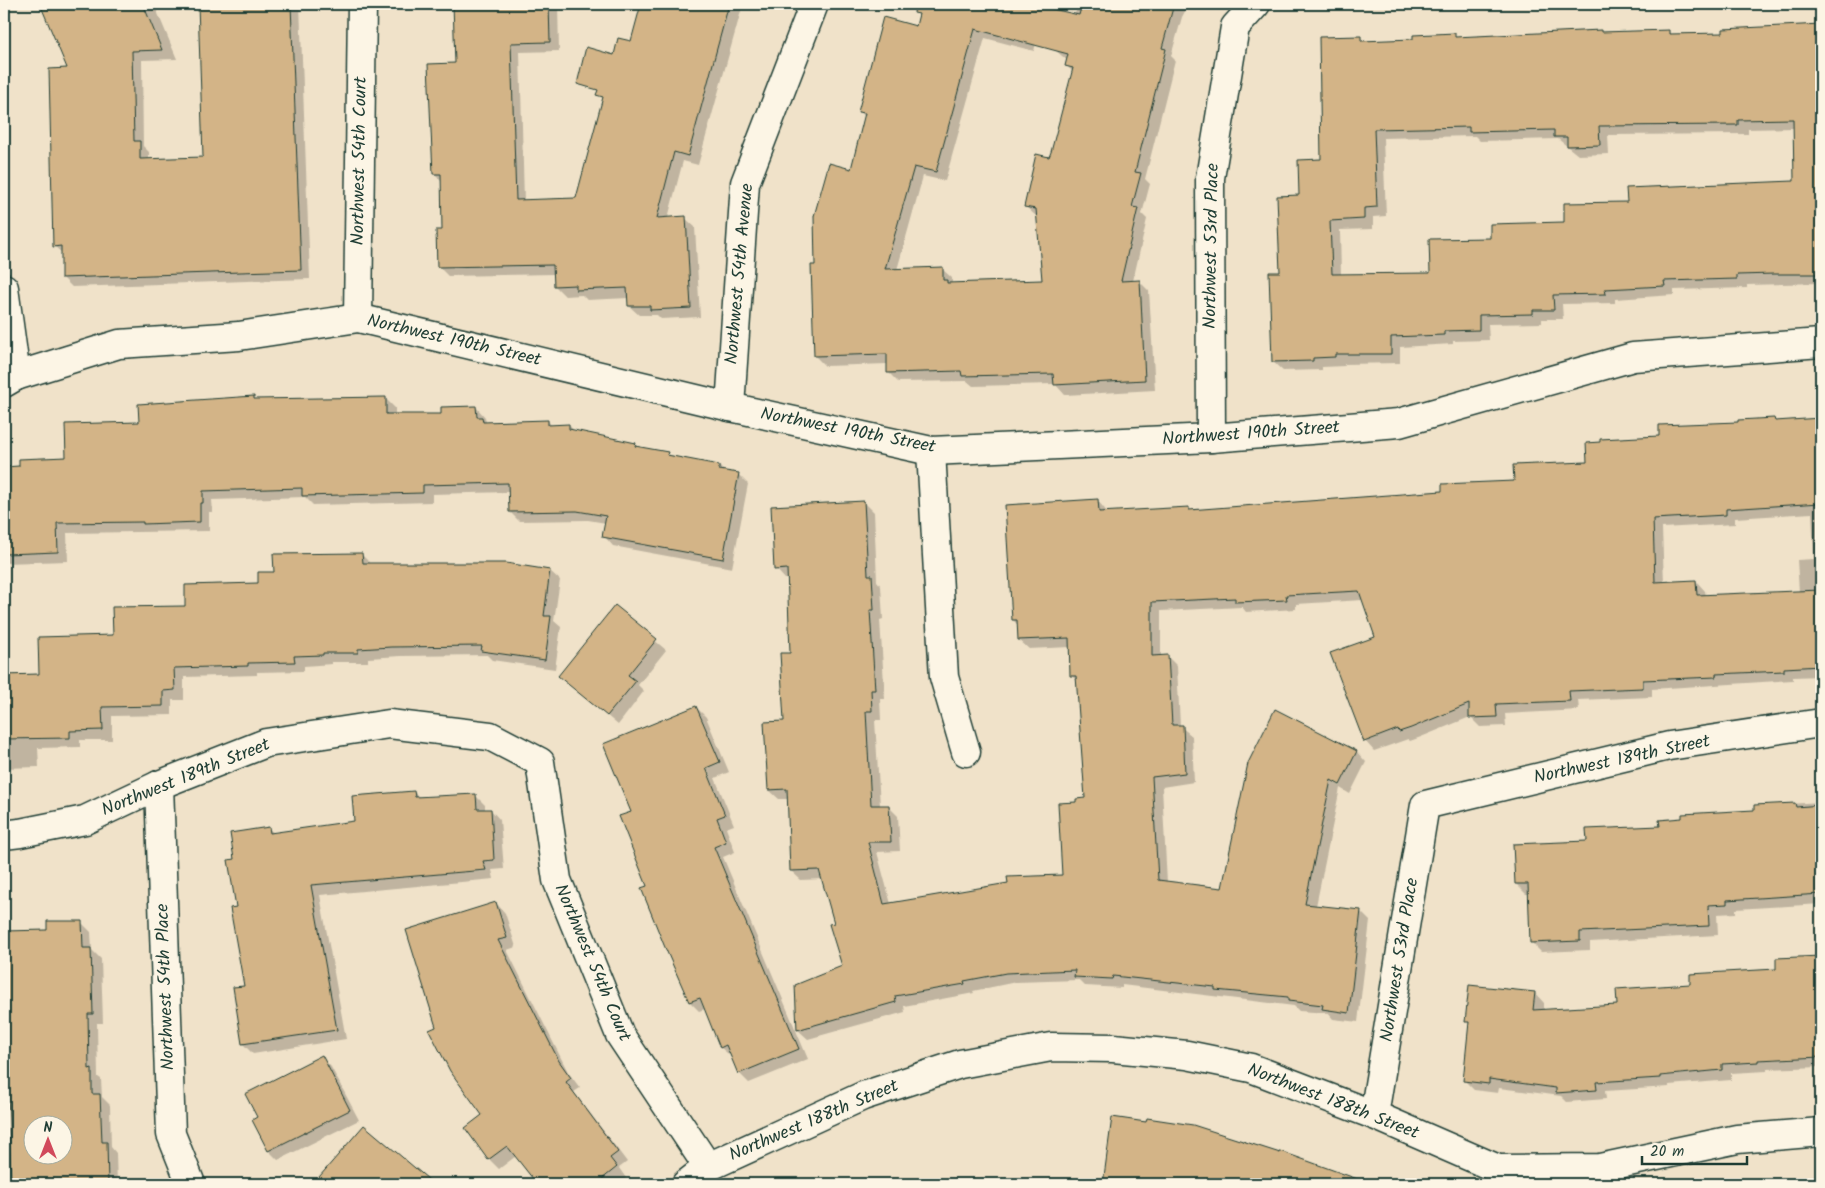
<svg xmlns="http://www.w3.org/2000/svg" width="1825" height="1188" viewBox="0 0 1825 1188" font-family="Kalam,sans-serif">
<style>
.shadow{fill:#0003;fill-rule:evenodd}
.building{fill:#d3b487;stroke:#1f3d34;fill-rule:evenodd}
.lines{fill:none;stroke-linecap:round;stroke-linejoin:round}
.minor-casing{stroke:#1f3d34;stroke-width:31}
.minor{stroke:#fcf5e5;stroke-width:28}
.labels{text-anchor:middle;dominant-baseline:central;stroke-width:4.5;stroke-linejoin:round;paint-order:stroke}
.street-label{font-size:18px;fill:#1f3d34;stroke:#fcf5e5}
</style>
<rect width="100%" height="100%" fill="#f0e2c9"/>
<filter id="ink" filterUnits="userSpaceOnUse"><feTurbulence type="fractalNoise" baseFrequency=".02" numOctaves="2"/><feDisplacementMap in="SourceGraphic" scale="10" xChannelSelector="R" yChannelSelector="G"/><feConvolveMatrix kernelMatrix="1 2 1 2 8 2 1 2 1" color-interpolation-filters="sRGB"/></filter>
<g filter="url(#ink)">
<!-- shadow -->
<g class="shadow">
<path d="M 41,4 L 154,4 L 177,59 L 142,60 L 143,146 L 149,152 L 149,160 L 204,158 L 199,4 L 300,4 L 310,279 L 72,287 L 62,277 L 62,253 L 54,246 L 69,70 Z"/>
<path d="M 454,4 L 558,4 L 559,51 L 520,52 L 524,201 L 577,199 L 632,42 L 642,4 L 743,4 L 698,165 L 683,161 L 668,218 L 685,218 L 695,227 L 700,317 L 661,319 L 657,315 L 639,315 L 629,306 L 629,298 L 587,300 L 582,295 L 565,296 L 555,286 L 555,274 L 448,276 L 438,266 L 443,232 L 442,182 L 434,174 L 456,64 Z"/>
<path d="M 923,4 L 1046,4 L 1034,51 L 985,38 L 945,181 L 923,176 L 897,270 L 942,269 L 952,278 L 952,284 L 1043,281 L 1037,217 L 1025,206 L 1049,159 L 1073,72 L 1067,66 L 1068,61 L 1055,50 L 1080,4 L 1189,4 L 1182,17 L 1171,56 L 1175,60 L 1145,179 L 1150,184 L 1142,214 L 1147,219 L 1133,281 L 1139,281 L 1149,291 L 1155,390 L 1065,395 L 1055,384 L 973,386 L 967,381 L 898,382 L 889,373 L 888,364 L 825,366 L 815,356 L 816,266 L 852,170 L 865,117 L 860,111 L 917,27 Z"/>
<path d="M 1783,26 L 1821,26 L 1821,286 L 1820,283 L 1747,285 L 1747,288 L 1674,290 L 1674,295 L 1615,299 L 1615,303 L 1562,304 L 1563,319 L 1542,319 L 1542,323 L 1488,324 L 1489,340 L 1453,341 L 1453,344 L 1400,347 L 1400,363 L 1344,364 L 1345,366 L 1322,367 L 1322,370 L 1283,371 L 1273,362 L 1281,273 L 1300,196 L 1323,160 L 1361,38 L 1365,42 L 1415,40 L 1454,35 L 1457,38 L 1601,31 L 1603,34 L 1668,31 L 1673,36 L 1724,35 ZM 1794,128 L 1795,182 L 1628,203 L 1565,223 L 1491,239 L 1431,274 L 1341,275 L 1340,230 L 1373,229 L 1373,217 L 1386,216 L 1383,138 L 1475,136 L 1480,141 L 1558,139 L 1578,155 L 1609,154 L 1608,135 L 1748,134 L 1748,129 Z"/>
<path d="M 253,398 L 256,400 L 385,398 L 395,408 L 395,416 L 442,416 L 476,407 L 485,417 L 486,422 L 548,421 L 552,426 L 569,425 L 575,432 L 635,444 L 639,448 L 719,466 L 725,472 L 739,475 L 748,484 L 732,568 L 613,546 L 604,536 L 606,523 L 588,520 L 519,521 L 510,512 L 509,492 L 432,494 L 432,502 L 313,505 L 305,497 L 212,500 L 213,512 L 209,512 L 209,531 L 67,533 L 68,561 L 4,563 L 4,468 L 21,468 L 67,459 L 140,424 Z"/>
<path d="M 1774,419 L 1777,422 L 1821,420 L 1821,676 L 1793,677 L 1793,680 L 1652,689 L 1652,697 L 1578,700 L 1579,710 L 1505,714 L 1506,726 L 1480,727 L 1470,717 L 1421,737 L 1410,741 L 1408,739 L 1374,751 L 1365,741 L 1376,637 L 1363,600 L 1296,604 L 1296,609 L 1246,612 L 1242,607 L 1161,611 L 1161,657 L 1167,656 L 1177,666 L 1180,726 L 1192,736 L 1194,782 L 1162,787 L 1167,883 L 1224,889 L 1276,711 L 1357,752 L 1366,762 L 1350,794 L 1340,788 L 1316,906 L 1360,911 L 1370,921 L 1358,1022 L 1333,1019 L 1328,1013 L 1299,1011 L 1294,1006 L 1122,985 L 1122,988 L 1085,986 L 1079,980 L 1016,982 L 973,991 L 974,993 L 904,1006 L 905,1012 L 808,1039 L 798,1030 L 843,966 L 836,924 L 823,879 L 801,880 L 791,871 L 788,799 L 779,799 L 769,790 L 785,722 L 792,654 L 788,579 L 785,579 L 776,569 L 864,502 L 874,512 L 877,581 L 881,586 L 883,619 L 880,620 L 885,699 L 880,699 L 881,720 L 875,720 L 880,806 L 888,806 L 898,816 L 900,851 L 877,852 L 891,904 L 1063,876 L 1077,803 L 1086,800 L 1078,682 L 1071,675 L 1070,647 L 1029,649 L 1019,640 L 1018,625 L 1013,620 L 1098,501 L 1108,513 L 1188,508 L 1191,511 L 1443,493 L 1515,483 L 1588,463 L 1661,437 ZM 1812,513 L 1814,559 L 1797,560 L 1799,592 L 1706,596 L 1705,591 L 1696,581 L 1664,583 L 1662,528 L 1735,524 L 1735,518 Z"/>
<path d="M 362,555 L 371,564 L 550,571 L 560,580 L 554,621 L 561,627 L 555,669 L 492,660 L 487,655 L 401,656 L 368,658 L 368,662 L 332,662 L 332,664 L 304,666 L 304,671 L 257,672 L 257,675 L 184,677 L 184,700 L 172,700 L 172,715 L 112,716 L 112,740 L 80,740 L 80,747 L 38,748 L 39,767 L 4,768 L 4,676 L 40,675 L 114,636 L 186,607 L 259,584 L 275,573 Z"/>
<path d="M 615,607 L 666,650 L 638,685 L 644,691 L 618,725 L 560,676 Z"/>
<path d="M 696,707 L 706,717 L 729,772 L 715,778 L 734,825 L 726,828 L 735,852 L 723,857 L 808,1059 L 749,1083 L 739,1073 L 732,1057 L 721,1048 L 705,1009 L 699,1011 L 690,1002 L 648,887 L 632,812 Z"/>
<path d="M 414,792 L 420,798 L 475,795 L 485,805 L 485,810 L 491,810 L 500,820 L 504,869 L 492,870 L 494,879 L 320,895 L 346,1039 L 253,1054 L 243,1044 L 234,988 L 245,987 L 237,908 L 236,860 L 268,828 L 275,834 L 355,822 Z"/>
<path d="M 1821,802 L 1821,904 L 1736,909 L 1736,913 L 1717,914 L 1718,935 L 1590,942 L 1590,950 L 1541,952 L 1531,942 L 1530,894 L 1526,894 L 1516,884 L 1588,842 L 1755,811 L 1755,806 Z"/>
<path d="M 496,903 L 505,913 L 516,947 L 507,950 L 568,1072 L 580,1088 L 574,1092 L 627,1162 L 619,1168 L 626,1178 L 618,1184 L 539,1184 L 516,1156 L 499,1169 L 489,1159 L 484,1116 L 438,1028 Z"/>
<path d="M 81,922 L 91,932 L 92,950 L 101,959 L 103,1023 L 97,1023 L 98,1077 L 101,1079 L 102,1097 L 110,1105 L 111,1147 L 116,1153 L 117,1184 L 12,1184 L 9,1069 L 4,1069 L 4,933 L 49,931 ZM 32,1126 L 62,1126 L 62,1156 L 32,1156 Z"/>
<path d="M 1821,958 L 1821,1067 L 1767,1069 L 1767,1071 L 1731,1073 L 1731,1080 L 1669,1085 L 1669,1087 L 1605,1091 L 1606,1099 L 1567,1102 L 1561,1096 L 1499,1088 L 1498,1093 L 1474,1090 L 1464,1080 L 1470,1025 L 1467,1021 L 1535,993 L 1544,1003 L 1544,1011 L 1619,1006 L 1691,985 L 1778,970 L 1777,960 Z"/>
<path d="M 322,1057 L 331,1067 L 359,1120 L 278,1160 L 269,1151 Z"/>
<path d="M 1114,1118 L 1327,1174 L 1353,1184 L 1104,1184 Z"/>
<path d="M 364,1127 L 434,1184 L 315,1184 Z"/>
</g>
<!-- building -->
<g class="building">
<path d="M 40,4 L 143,4 L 162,50 L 132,51 L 134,141 L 140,141 L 140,159 L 203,157 L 198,4 L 291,4 L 301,270 L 61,278 L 61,246 L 53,247 L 49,69 L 67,68 Z"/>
<path d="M 453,4 L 549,4 L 550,42 L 511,43 L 516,200 L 576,198 L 603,97 L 596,95 L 598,90 L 577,84 L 586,47 L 614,55 L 618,38 L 631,41 L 641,4 L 729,4 L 688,156 L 674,152 L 657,218 L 686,216 L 691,308 L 650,310 L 650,306 L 628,306 L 627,288 L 576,290 L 576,285 L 554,286 L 553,265 L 437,267 L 436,230 L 442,230 L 441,174 L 433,174 L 428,64 L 455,63 Z"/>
<path d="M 915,4 L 1030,4 L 1079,15 L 1082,4 L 1174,4 L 1162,48 L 1166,49 L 1135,172 L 1141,173 L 1132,207 L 1138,208 L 1121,281 L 1140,280 L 1145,380 L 1054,385 L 1053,374 L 962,376 L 961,371 L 887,373 L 887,354 L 814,356 L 811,265 L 815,265 L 814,216 L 829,163 L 851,169 L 865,113 L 858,112 L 883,17 L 916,26 L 919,14 L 914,13 ZM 975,29 L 1068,54 L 1065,66 L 1073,68 L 1051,152 L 1049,157 L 1036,154 L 1024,207 L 1036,209 L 1042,280 L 947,283 L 947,280 L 943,280 L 943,267 L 885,269 L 914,167 L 936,172 Z"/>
<path d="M 1821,24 L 1821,274 L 1774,274 L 1737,275 L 1737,279 L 1664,281 L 1665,286 L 1605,289 L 1606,294 L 1553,295 L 1554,310 L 1533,310 L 1533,314 L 1479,315 L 1479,330 L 1444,331 L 1444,335 L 1391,337 L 1391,354 L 1335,354 L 1335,357 L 1313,358 L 1313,361 L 1272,362 L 1269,272 L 1280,272 L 1277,196 L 1299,195 L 1298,160 L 1321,159 L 1319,37 L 1361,36 L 1361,41 L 1413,39 L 1413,35 L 1455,33 L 1455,37 L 1601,30 L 1601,32 L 1669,30 L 1669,34 L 1723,33 L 1723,29 ZM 1793,119 L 1794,181 L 1626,188 L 1627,202 L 1564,203 L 1564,222 L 1490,224 L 1490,238 L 1429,239 L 1430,273 L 1332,274 L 1330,221 L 1364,219 L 1364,208 L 1377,207 L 1374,129 L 1469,127 L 1469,132 L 1554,130 L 1554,137 L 1567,137 L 1567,146 L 1600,145 L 1599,126 L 1738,125 L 1738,120 Z"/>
<path d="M 254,396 L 254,399 L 386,397 L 386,414 L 441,414 L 441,407 L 476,406 L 477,417 L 482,417 L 483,422 L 548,420 L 548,425 L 569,424 L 569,429 L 636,443 L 635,446 L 668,452 L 667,455 L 719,465 L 719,470 L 739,473 L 723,559 L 602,537 L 606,516 L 577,511 L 509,512 L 508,483 L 423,485 L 423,493 L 302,496 L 302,488 L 203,491 L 203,503 L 200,503 L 200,522 L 143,524 L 143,522 L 57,523 L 58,552 L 6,554 L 4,467 L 19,466 L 19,459 L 66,457 L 65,424 L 139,422 L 138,404 Z"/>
<path d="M 1774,418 L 1775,421 L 1821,418 L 1821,503 L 1726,509 L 1726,515 L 1653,519 L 1655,582 L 1696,580 L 1697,595 L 1821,590 L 1821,666 L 1784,668 L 1784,671 L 1716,674 L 1716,677 L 1643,680 L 1643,688 L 1569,691 L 1570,701 L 1496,704 L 1497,717 L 1469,718 L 1469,704 L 1411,728 L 1399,732 L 1398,729 L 1364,742 L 1330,653 L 1375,637 L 1359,591 L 1286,595 L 1287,600 L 1235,602 L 1235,598 L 1152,602 L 1152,656 L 1168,655 L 1172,725 L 1183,725 L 1185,773 L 1152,777 L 1158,880 L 1222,888 L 1248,763 L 1275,709 L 1357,751 L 1340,785 L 1331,780 L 1305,904 L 1361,910 L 1349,1013 L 1322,1009 L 1323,1005 L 1288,1001 L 1288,997 L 1215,990 L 1215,987 L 1113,976 L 1112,979 L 1074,977 L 1075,970 L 1006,973 L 964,981 L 965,984 L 895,996 L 896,1002 L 797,1030 L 795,985 L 842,966 L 829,924 L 834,923 L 819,870 L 790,871 L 787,789 L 768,790 L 764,722 L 784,721 L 780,653 L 790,653 L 787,569 L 774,570 L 771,506 L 864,501 L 868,575 L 872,575 L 874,610 L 870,610 L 875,690 L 871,690 L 872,711 L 866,711 L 871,805 L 889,805 L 891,842 L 868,842 L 884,904 L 1008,883 L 1007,877 L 1062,875 L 1058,803 L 1076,802 L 1076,799 L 1085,798 L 1076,676 L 1070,676 L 1069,638 L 1018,640 L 1017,620 L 1012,620 L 1005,505 L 1098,499 L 1099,512 L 1189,507 L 1189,510 L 1442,491 L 1442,484 L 1514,481 L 1513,465 L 1587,462 L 1586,443 L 1600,442 L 1600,439 L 1659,436 L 1659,425 L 1738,422 L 1738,420 Z"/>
<path d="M 362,553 L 363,563 L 506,563 L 550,570 L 544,616 L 551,616 L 545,660 L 481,651 L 482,646 L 391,647 L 358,649 L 358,653 L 323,653 L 323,655 L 294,656 L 295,662 L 248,663 L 248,666 L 174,668 L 175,690 L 163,691 L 163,706 L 102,707 L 103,730 L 70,731 L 70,738 L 4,739 L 4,675 L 39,674 L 38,637 L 113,635 L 112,607 L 185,606 L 185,585 L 258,583 L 258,572 L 274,572 L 273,554 Z"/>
<path d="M 615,605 L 657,639 L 628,675 L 636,681 L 607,716 L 558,676 Z"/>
<path d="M 696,706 L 720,762 L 706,768 L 725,815 L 717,818 L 726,842 L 714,847 L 799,1049 L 738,1074 L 726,1045 L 720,1048 L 700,998 L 689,1002 L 664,945 L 641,888 L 647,886 L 619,816 L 631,812 L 603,744 Z"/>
<path d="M 414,791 L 415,797 L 476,794 L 477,809 L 491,809 L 494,860 L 483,861 L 486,870 L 311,885 L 337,1030 L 242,1044 L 233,987 L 244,986 L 230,908 L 236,907 L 228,860 L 234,859 L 230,833 L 269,827 L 270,833 L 354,821 L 352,796 Z"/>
<path d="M 1795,803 L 1796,807 L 1821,805 L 1821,894 L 1727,900 L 1727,904 L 1708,905 L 1709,926 L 1580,932 L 1580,941 L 1530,943 L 1528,884 L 1515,884 L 1513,844 L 1587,841 L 1586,829 L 1660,826 L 1659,820 L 1682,818 L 1682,814 L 1754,810 L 1754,805 Z"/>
<path d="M 496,902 L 507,938 L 498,940 L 559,1061 L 571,1078 L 566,1082 L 618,1152 L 610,1158 L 617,1167 L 596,1184 L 537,1184 L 507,1146 L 488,1160 L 465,1128 L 482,1115 L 450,1071 L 429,1030 L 436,1027 L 406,930 Z"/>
<path d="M 47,921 L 82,921 L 83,948 L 91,948 L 93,1014 L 88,1014 L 89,1069 L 92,1068 L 92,1094 L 100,1094 L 102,1142 L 107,1142 L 108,1184 L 11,1184 L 7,1059 L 5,1059 L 4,1036 L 4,931 L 47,930 ZM 32,1126 L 62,1126 L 62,1156 L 32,1156 Z"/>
<path d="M 1821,956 L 1821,1057 L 1758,1060 L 1758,1062 L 1722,1064 L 1722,1070 L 1660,1076 L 1660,1078 L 1596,1082 L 1597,1090 L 1556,1093 L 1556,1088 L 1489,1079 L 1489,1084 L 1463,1081 L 1469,1022 L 1465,1022 L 1469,985 L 1535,992 L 1533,1010 L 1617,1005 L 1616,989 L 1690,984 L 1690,974 L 1776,969 L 1776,958 Z"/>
<path d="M 322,1055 L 350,1110 L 268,1151 L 252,1120 L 257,1117 L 245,1094 Z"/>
<path d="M 1112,1117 L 1146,1122 L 1147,1118 L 1193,1125 L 1280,1153 L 1280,1151 L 1363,1181 L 1362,1184 L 1103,1184 Z"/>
<path d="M 364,1125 L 434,1184 L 313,1184 Z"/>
</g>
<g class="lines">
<defs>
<g id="minor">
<path d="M 4,288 L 16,376"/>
<path d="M 358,318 L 362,4"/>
<path d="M 4,383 L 16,376 L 119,344 L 239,336 L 358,318 L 730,407 L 931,451 L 1211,438 L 1399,423 L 1633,357 L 1821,343"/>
<path d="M 730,407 L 745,183 L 814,4"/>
<path d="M 1211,438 L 1210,178 L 1235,27 L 1256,4"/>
<path d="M 931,451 L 944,677 L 966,752"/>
<path d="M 159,785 L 171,1134 L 191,1184"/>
<path d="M 4,835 L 20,833 L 85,820 L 159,785 L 266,743 L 389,724 L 490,736 L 540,762 L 557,880 L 620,1035 L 708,1167"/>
<path d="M 1374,1115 L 1425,805 L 1669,746 L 1821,723"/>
<path d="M 686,1184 L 708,1167 L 863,1096 L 960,1064 L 1051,1047 L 1113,1048 L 1187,1055 L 1251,1068 L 1374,1115 L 1498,1169 L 1600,1168 L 1737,1139 L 1821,1132"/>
</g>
</defs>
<!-- minor casing -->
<use href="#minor" class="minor-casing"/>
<!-- minor -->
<use href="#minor" class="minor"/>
</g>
</g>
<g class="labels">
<!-- street labels -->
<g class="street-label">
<text transform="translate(360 161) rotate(-89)">Northwest 54th Court</text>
<text transform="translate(1212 246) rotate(-89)">Northwest 53rd Place</text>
<text transform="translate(740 274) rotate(-85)">Northwest 54th Avenue</text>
<text transform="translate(454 341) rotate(13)">Northwest 190th Street</text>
<text transform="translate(848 431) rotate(11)">Northwest 190th Street</text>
<text transform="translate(1251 434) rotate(-4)">Northwest 190th Street</text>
<text transform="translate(1622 760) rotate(-12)">Northwest 189th Street</text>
<text transform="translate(186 778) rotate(-22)">Northwest 189th Street</text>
<text transform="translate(1400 960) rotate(-81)">Northwest 53rd Place</text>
<text transform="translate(592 963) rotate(67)">Northwest 54th Court</text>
<text transform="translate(166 987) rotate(-92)">Northwest 54th Place</text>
<text transform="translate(1333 1102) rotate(21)">Northwest 188th Street</text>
<text transform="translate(814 1121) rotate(-23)">Northwest 188th Street</text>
</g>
</g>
<!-- margin -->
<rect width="1825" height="1188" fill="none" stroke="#fcf5e5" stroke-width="20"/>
<rect x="10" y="10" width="1805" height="1168" fill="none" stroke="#1f3d34" stroke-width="2" filter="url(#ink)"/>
<!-- north arrow -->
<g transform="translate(48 1140)"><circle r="24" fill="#fcf5e5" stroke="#a4ab9e"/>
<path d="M0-4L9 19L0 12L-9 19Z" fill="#d1495b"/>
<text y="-8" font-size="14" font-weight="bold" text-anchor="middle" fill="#1f3d34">N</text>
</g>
<!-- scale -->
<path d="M1642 1156v8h105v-8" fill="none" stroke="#1f3d34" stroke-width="2.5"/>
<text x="1650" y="1156" font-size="15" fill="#1f3d34" stroke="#fcf5e5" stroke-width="4" paint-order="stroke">20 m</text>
</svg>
